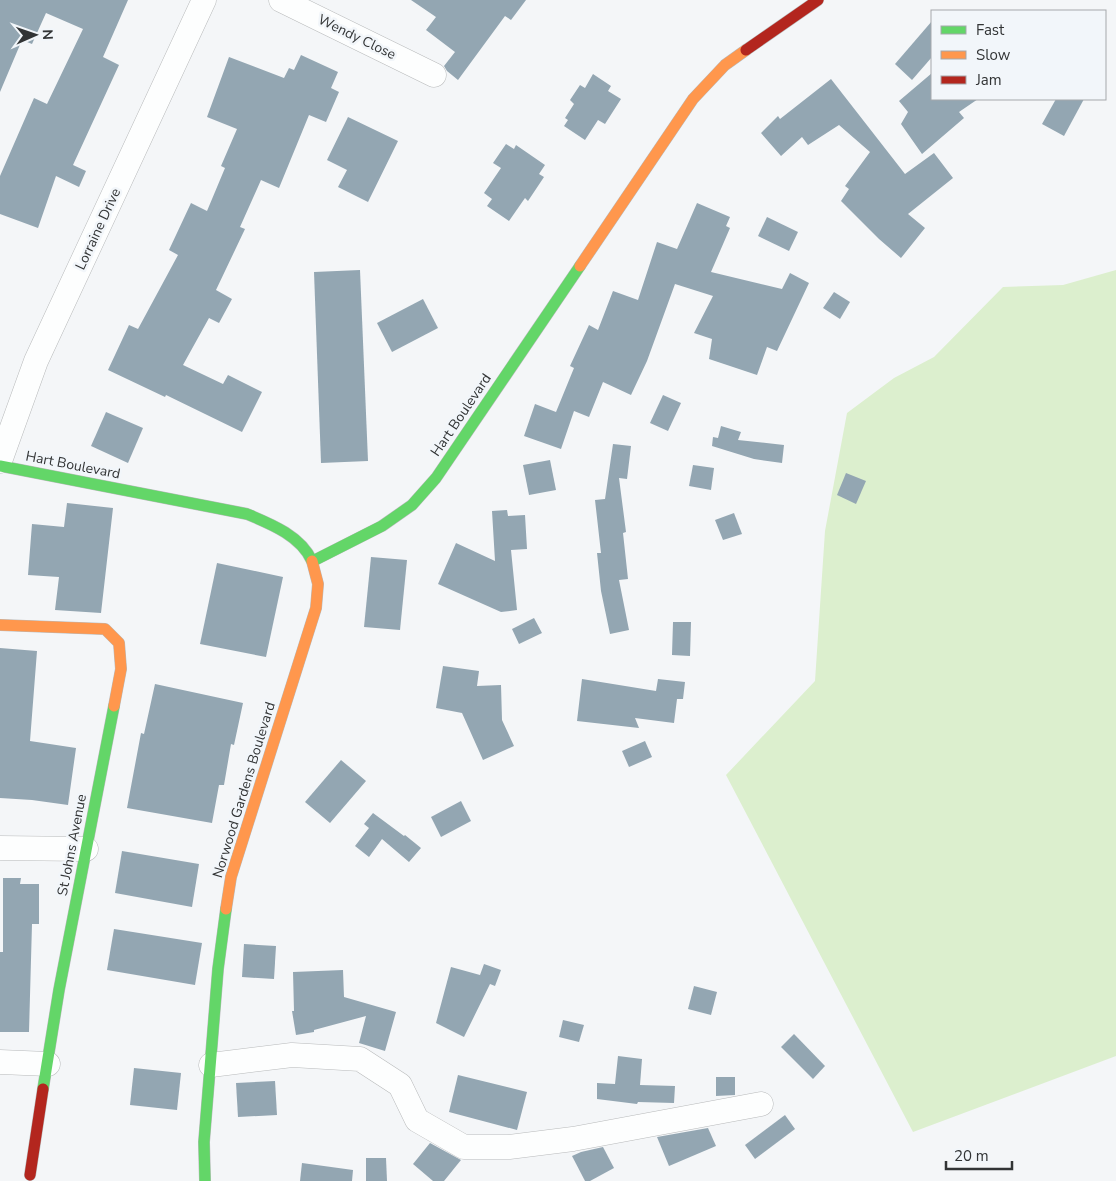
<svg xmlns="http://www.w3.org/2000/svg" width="1116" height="1181" viewBox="0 0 1116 1181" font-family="'Nunito Sans',sans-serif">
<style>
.green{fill:#dcefce}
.building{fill:#93a6b2}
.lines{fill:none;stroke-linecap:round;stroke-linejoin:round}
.street-casing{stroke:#b8babb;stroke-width:25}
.fast-casing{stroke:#b8babb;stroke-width:12}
.slow-casing{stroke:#b8babb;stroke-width:12}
.jam-casing{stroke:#b8babb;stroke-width:12}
.street{stroke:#fdfefe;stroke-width:24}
.fast{stroke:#63d668;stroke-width:11}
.slow{stroke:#ff974d;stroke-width:11}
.jam{stroke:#b3261e;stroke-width:11}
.labels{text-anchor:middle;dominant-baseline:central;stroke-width:5;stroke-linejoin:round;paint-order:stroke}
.street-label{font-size:14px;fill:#323435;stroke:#f2f6fa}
</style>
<rect width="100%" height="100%" fill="#f4f6f8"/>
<!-- green -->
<path class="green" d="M 1116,270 L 1116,1056 L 913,1132 L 726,775 L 815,681 L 825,531 L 847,413 L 894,378 L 934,357 L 1003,287 L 1063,285 Z"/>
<!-- building -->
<g class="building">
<path d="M 0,0 L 128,0 L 103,57 L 119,65 L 73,165 L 86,171 L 79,187 L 56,176 L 38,228 L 0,214 L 0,176 L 34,98 L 47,104 L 83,29 L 46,13 L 32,44 L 22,40 L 0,92 Z"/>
<path d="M 411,0 L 526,0 L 511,20 L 505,16 L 458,80 L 447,71 L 444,66 L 455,52 L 426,30 L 436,17 Z"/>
<path d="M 932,21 L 932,57 L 912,80 L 895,64 Z"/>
<path d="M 301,55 L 338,72 L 331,88 L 339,92 L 326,122 L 309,115 L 279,188 L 261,180 L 240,227 L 245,229 L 216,290 L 232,299 L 219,323 L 209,318 L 183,365 L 223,384 L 228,375 L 262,392 L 242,432 L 166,395 L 165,397 L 108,370 L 129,325 L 138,329 L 178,255 L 169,250 L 191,203 L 207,211 L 225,168 L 221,166 L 237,129 L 207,117 L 229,57 L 284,78 L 289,68 L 294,70 Z"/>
<path d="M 932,73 L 932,99 L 978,99 L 959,112 L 964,118 L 922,154 L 901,124 L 908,112 L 899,101 Z"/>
<path d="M 593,74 L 611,86 L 608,91 L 621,99 L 605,124 L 598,120 L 585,140 L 564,126 L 568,120 L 565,118 L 574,104 L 570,100 L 580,85 L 585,88 Z"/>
<path d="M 831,79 L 905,174 L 934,153 L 953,178 L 908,214 L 925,228 L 901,258 L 879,239 L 841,201 L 849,189 L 845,186 L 870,152 L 839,125 L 808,145 L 802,137 L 781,156 L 761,133 L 778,116 L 780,119 Z"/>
<path d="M 1056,99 L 1084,99 L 1064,136 L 1042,124 Z"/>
<path d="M 348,117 L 398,141 L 368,202 L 338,187 L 347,170 L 327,160 Z"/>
<path d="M 506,144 L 514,149 L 516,145 L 545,165 L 539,174 L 544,177 L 528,201 L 525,198 L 509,221 L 487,206 L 492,199 L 484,193 L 501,168 L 493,163 Z"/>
<path d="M 697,203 L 730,217 L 726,226 L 730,228 L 711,272 L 782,289 L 790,273 L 809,283 L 777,351 L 767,347 L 757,375 L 709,359 L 712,339 L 694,333 L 713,296 L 675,284 L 647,361 L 631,395 L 603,382 L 589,417 L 574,411 L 561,449 L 524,436 L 535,404 L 556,412 L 574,368 L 570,366 L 589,325 L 598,330 L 613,291 L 638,300 L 657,242 L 677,249 Z"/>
<path d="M 767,217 L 798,232 L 789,251 L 758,236 Z"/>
<path d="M 360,270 L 368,461 L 321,463 L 314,272 Z"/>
<path d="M 834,292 L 850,302 L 840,319 L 823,308 Z"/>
<path d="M 423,299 L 438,328 L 392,352 L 377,323 Z"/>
<path d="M 663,395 L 681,403 L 668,431 L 650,423 Z"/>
<path d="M 106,412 L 143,428 L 128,463 L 91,446 Z"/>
<path d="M 721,426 L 741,432 L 738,440 L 784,445 L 782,463 L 754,459 L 712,446 L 713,437 L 718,438 Z"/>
<path d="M 613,444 L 631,446 L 627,479 L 619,478 L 626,532 L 623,533 L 628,579 L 619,580 L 629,630 L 610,634 L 601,591 L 597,553 L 601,553 L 595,500 L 605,499 Z"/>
<path d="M 550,460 L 556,490 L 529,495 L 523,465 Z"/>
<path d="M 693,465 L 714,468 L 711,490 L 689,486 Z"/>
<path d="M 846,473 L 866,481 L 856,504 L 837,495 Z"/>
<path d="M 67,503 L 113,508 L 101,613 L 55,610 L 59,577 L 28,575 L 32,524 L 64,527 Z"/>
<path d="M 507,510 L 508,516 L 525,515 L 527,549 L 511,550 L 517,610 L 501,612 L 438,584 L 456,543 L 495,561 L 492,511 Z"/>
<path d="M 734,513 L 742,534 L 723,540 L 715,520 Z"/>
<path d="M 371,557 L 407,560 L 400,630 L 364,627 Z"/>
<path d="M 217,563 L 283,577 L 266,657 L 200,644 Z"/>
<path d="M 534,618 L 542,633 L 519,644 L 512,629 Z"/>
<path d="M 673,622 L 691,622 L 690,656 L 672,655 Z"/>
<path d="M 0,648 L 37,651 L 30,741 L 76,748 L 68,805 L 32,800 L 0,798 Z"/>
<path d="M 443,666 L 479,671 L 477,686 L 501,685 L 502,720 L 514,746 L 483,760 L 462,713 L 436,708 Z"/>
<path d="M 582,679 L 656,691 L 658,679 L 685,682 L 683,699 L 677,699 L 674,723 L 635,718 L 639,728 L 577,721 Z"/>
<path d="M 155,684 L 243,703 L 234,745 L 231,744 L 224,785 L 219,785 L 212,823 L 127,808 L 141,733 L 144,734 Z"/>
<path d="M 645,741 L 652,757 L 629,767 L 622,751 Z"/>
<path d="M 341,760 L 366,781 L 330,823 L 305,802 Z"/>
<path d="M 461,801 L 471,821 L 441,837 L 431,817 Z"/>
<path d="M 373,813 L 404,836 L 405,835 L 421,848 L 409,862 L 382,839 L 369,857 L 355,846 L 369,828 L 364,824 Z"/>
<path d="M 122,851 L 199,864 L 192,907 L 115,893 Z"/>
<path d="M 3,878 L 21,878 L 20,884 L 39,884 L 39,924 L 32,924 L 29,1032 L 0,1032 L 0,952 L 3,952 Z"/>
<path d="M 114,929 L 202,943 L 195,985 L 107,970 Z"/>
<path d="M 244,944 L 276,946 L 274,979 L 242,977 Z"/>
<path d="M 484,964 L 501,970 L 495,986 L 490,984 L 464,1037 L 436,1023 L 451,967 L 480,975 Z"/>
<path d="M 343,970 L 344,997 L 396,1012 L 385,1051 L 359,1043 L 366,1016 L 314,1030 L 314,1032 L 296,1035 L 292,1011 L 294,1011 L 293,972 Z"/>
<path d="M 694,986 L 717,992 L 711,1015 L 688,1009 Z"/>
<path d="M 563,1020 L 584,1025 L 579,1042 L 559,1037 Z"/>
<path d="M 794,1034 L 825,1066 L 813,1079 L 781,1047 Z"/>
<path d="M 618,1056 L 642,1059 L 640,1085 L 675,1086 L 674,1103 L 638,1102 L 637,1104 L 597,1099 L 597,1083 L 615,1084 Z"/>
<path d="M 134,1068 L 181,1073 L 177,1110 L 130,1105 Z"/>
<path d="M 458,1075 L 527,1092 L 517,1130 L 449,1112 Z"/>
<path d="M 716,1077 L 735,1077 L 735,1095 L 716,1096 Z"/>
<path d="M 275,1081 L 277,1115 L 238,1117 L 236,1083 Z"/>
<path d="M 785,1115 L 795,1129 L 755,1159 L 745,1145 Z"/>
<path d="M 708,1128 L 716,1146 L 669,1166 L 657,1137 Z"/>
<path d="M 430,1143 L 461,1160 L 444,1181 L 433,1181 L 413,1164 Z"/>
<path d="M 603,1147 L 614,1168 L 590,1181 L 585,1181 L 572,1156 L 581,1152 Z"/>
<path d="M 366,1158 L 386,1158 L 387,1181 L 366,1181 Z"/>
<path d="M 302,1163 L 353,1170 L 352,1181 L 300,1181 Z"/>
</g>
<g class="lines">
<defs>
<g id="street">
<path d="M 281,0 L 434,75"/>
<path d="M 0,461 L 36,361 L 204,0"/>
<path d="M 0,848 L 86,849"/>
<path d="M 0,1062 L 48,1064"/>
<path d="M 211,1065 L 292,1055 L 360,1059 L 400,1085 L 417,1120 L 464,1147 L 509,1147 L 573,1139 L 761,1104"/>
</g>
<g id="fast">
<path d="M 0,466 L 247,514 C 271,524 301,536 312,561"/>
<path d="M 313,561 L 382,526 L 412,505 L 436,478 L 580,266"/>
<path d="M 43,1089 L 59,990 L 114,706"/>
<path d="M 205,1181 L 204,1142 L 218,969 L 226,909"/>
</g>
<g id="slow">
<path d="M 580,266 L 693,99 L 725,65 L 746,50"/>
<path d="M 0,625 L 105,629 L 119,643 L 121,669 L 114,706"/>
<path d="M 226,909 L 231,877 L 316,608 L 318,584 L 312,561"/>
</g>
<g id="jam">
<path d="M 746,50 L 818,0"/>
<path d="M 30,1175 L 43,1089"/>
</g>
</defs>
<!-- street casing -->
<use href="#street" class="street-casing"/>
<!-- fast casing -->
<use href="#fast" class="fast-casing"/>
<!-- slow casing -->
<use href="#slow" class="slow-casing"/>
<!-- jam casing -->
<use href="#jam" class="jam-casing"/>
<!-- street -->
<use href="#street" class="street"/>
<!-- fast -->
<use href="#fast" class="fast"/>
<!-- slow -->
<use href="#slow" class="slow"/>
<!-- jam -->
<use href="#jam" class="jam"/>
</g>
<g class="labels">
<!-- street labels -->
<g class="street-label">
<text transform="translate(357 37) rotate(26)">Wendy Close</text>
<text transform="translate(98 229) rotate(-65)">Lorraine Drive</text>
<text transform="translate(461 415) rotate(-56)">Hart Boulevard</text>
<text transform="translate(73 465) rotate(11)">Hart Boulevard</text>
<text transform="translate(244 790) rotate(-73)">Norwood Gardens Boulevard</text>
<text transform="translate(72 845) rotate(-79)">St Johns Avenue</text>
</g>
</g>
<!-- legend -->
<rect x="931" y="10" width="175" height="90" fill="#f2f6fa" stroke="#a5a8ab"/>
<rect x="941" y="26" width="25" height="8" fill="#63d668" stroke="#a5a8ab"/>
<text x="976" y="35" font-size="15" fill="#323435">Fast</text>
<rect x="941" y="51" width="25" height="8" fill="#ff974d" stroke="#a5a8ab"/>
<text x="976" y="60" font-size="15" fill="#323435">Slow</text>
<rect x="941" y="76" width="25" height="8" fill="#b3261e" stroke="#a5a8ab"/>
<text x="976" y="85" font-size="15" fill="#323435">Jam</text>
<!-- north arrow -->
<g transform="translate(35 35) rotate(88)" stroke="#f2f6fa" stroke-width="4" paint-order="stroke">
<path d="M0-4L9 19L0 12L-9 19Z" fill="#323435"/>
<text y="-8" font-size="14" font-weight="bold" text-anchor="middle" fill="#323435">N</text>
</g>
<!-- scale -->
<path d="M946 1161v8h66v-8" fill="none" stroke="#323435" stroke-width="2.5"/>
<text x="954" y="1161" font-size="15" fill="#323435" stroke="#f2f6fa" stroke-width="4" paint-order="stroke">20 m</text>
</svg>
